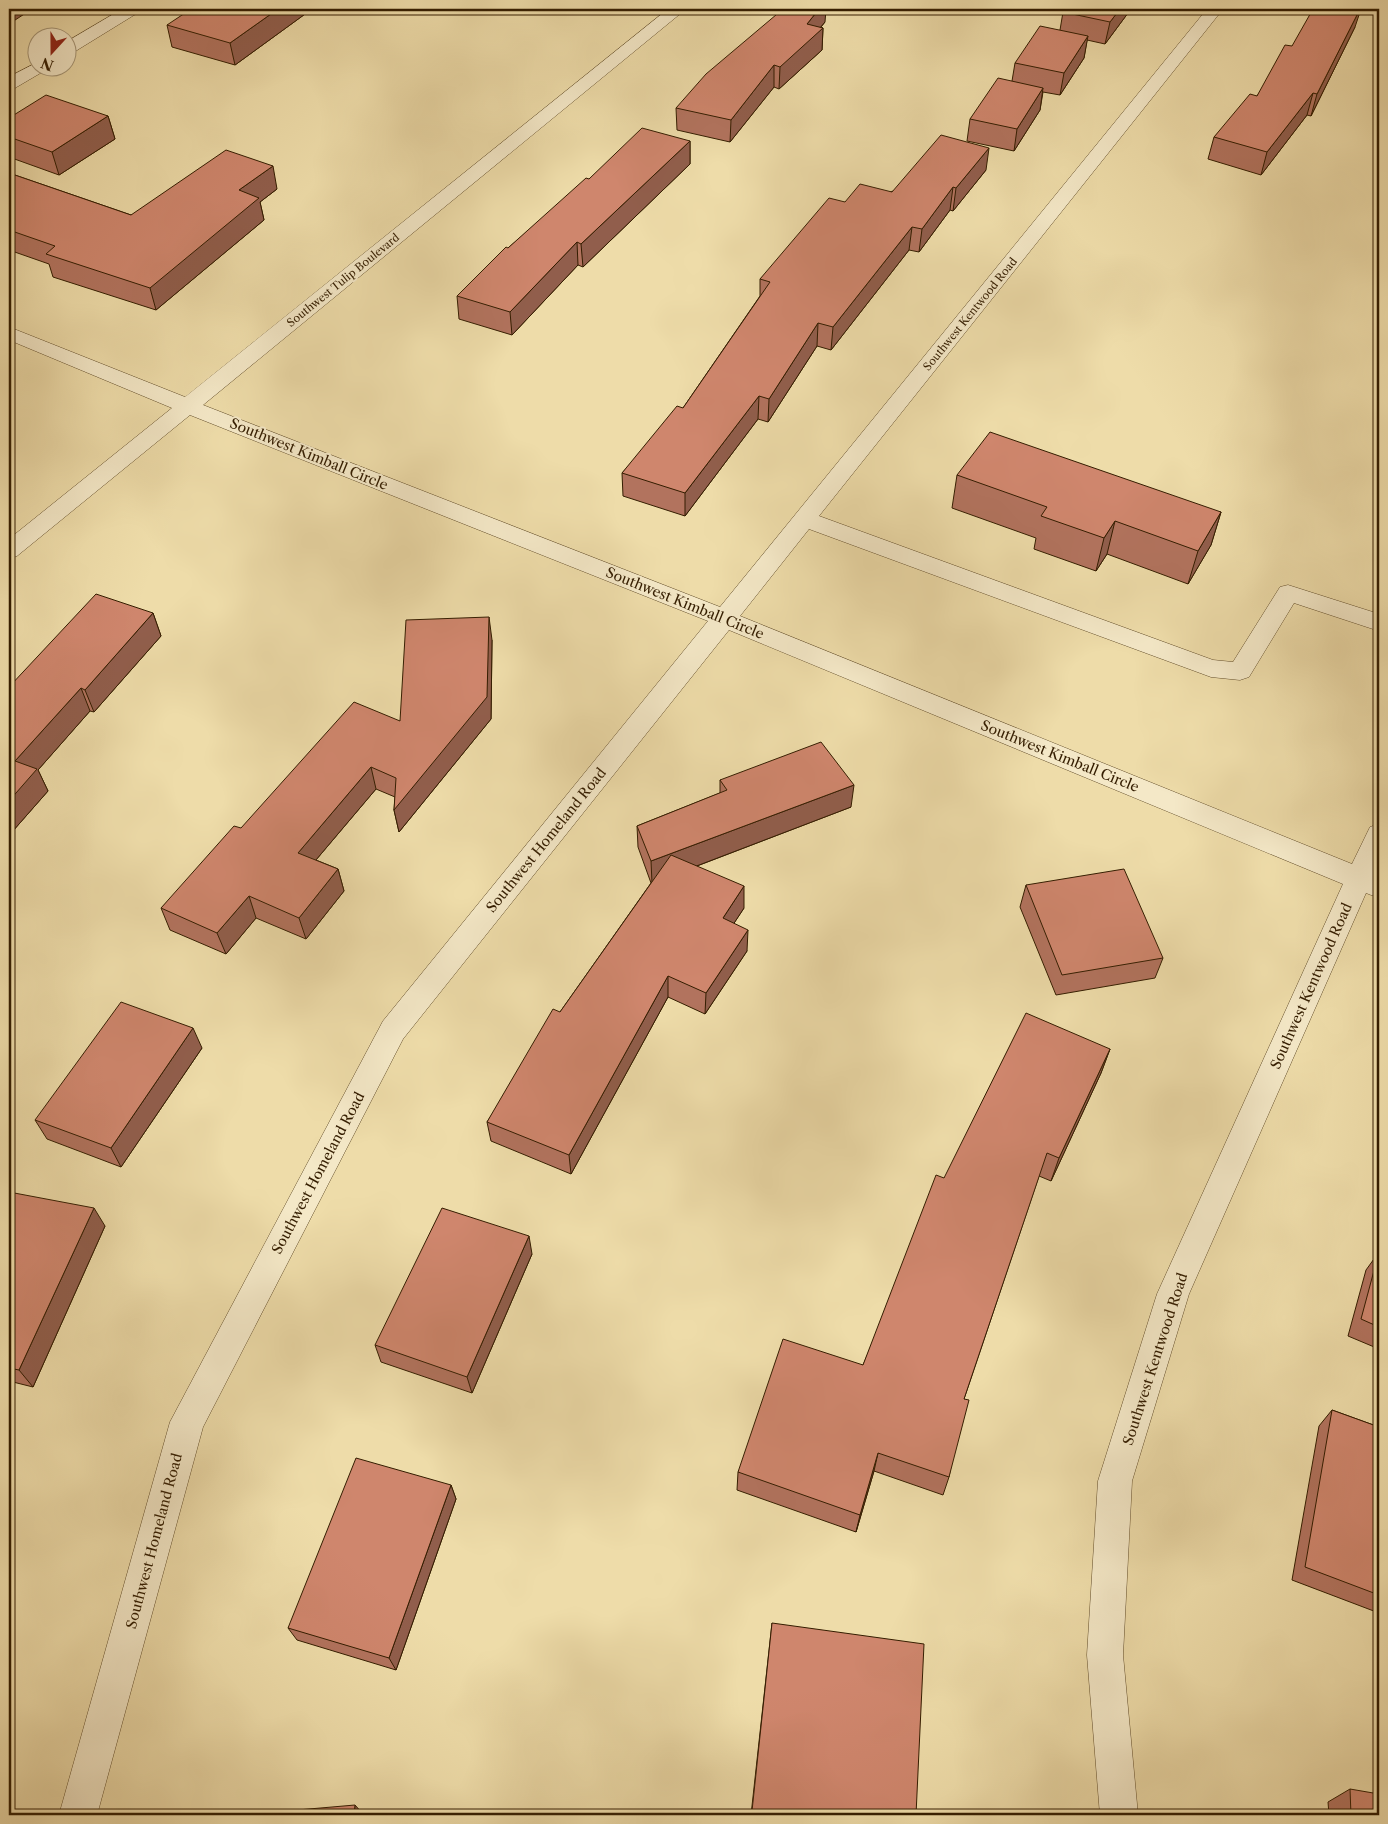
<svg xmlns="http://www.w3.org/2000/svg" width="1388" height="1824" viewBox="0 0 1388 1824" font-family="'Libre Caslon Text',serif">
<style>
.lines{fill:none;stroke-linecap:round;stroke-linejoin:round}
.minor-casing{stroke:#624d2a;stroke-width:1}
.minor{fill:#f4e8c7;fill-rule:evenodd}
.wall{fill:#b2735e;stroke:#341d00}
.shaded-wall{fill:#915e4c;stroke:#341d00}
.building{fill:#cf866d;stroke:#341d00}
.labels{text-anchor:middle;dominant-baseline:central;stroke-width:4;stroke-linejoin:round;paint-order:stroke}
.far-street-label{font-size:11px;fill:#341d00;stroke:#f4e8c7}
.street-label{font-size:14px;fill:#341d00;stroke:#f4e8c7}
</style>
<rect width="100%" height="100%" fill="#eedca9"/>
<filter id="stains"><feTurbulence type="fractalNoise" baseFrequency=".004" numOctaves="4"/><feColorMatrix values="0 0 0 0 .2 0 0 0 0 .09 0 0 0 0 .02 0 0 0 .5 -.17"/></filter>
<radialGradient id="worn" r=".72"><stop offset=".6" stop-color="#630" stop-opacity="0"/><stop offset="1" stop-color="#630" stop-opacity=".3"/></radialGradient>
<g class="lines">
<defs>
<g id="minor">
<path d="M 122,9 L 141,9 L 139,12 L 74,52 L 68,53 L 68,41 Z"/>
<path d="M 668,9 L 686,9 L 203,405 L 720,607 L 1207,9 L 1223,9 L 819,516 L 1213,660 L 1233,662 L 1280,587 L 1288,585 L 1379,614 L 1379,631 L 1294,603 L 1249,677 L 1240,680 L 1211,677 L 809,529 L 740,616 L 1352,864 L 1370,827 L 1379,824 L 1379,863 L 1375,874 L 1379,876 L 1379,898 L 1366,893 L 1189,1294 L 1132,1481 L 1123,1655 L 1138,1815 L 1100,1815 L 1087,1655 L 1098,1481 L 1157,1294 L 1343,884 L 729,630 L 403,1039 L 203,1427 L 97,1815 L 59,1815 L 170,1422 L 383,1021 L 708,621 L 190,415 L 17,556 L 9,559 L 9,539 L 172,408 L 9,340 L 9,327 L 185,397 Z"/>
<path d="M 38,62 L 38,68 L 46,68 L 44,71 L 15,88 L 9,89 L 9,77 Z"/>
</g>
</defs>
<!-- minor casing -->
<use href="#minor" class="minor-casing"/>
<!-- minor -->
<use href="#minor" class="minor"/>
</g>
<!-- wall -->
<g class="wall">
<path d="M 312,9 L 235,65 L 172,47 L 167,25 Z"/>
<path d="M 1131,9 L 1105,44 L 1087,40 L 1084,58 L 1060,95 L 1043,92 L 1040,110 L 1014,151 L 967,141 L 970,119 L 1012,81 L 1015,63 L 1060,30 L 1063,12 Z"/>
<path d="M 825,22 L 821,27 L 823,28 L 822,50 L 779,89 L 774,87 L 730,142 L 677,130 L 676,108 Z"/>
<path d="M 1355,27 L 1311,116 L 1307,115 L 1261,175 L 1208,159 L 1214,137 L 1257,96 L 1292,46 Z"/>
<path d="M 108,116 L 115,139 L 59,175 L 9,157 L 9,118 Z"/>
<path d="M 690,141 L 690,164 L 583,267 L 578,265 L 512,335 L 459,319 L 457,296 L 508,248 L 589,179 Z"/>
<path d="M 986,170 L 953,211 L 950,210 L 919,252 L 909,250 L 831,350 L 817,346 L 768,422 L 758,419 L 685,516 L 623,496 L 622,473 L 683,408 L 760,296 L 760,279 L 845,202 Z"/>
<path d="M 9,173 L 131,215 L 277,189 L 260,202 L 264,220 L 156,310 L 53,277 L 49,264 L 9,250 Z"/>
<path d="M 957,475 L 1221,512 L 1211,545 L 1188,584 L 1107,554 L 1096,571 L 1034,549 L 1036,538 L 952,508 Z"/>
<path d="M 153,613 L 161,636 L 94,712 L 90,711 L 38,770 L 48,791 L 12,832 L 9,830 L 9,687 Z"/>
<path d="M 492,640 L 491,719 L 399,832 L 394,810 L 395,797 L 376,789 L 316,860 L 338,869 L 344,891 L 306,939 L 256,918 L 226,954 L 170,930 L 161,908 L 241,828 L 400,721 Z"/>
<path d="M 720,780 L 851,807 L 697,866 L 744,908 L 734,923 L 747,951 L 705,1014 L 668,997 L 571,1174 L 491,1141 L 487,1122 L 560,1012 L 651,883 L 638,847 L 637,826 L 720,793 Z"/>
<path d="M 1026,885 L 1163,958 L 1155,978 L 1056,995 L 1020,907 Z"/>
<path d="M 202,1048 L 121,1167 L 47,1139 L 35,1120 Z"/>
<path d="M 1110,1049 L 1101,1073 L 1051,1181 L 1039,1176 L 964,1399 L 949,1477 L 943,1495 L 874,1471 L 856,1532 L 737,1490 L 738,1472 L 863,1365 L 944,1178 Z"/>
<path d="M 9,1192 L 105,1226 L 33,1387 L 9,1381 Z"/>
<path d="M 1379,1252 L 1379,1349 L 1348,1336 L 1366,1270 Z"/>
<path d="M 532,1254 L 472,1393 L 381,1362 L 375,1345 Z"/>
<path d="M 1332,1410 L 1379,1427 L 1379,1613 L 1292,1580 L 1319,1426 Z"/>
<path d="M 451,1485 L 456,1499 L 396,1670 L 297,1640 L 288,1628 Z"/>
<path d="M 772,1623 L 916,1815 L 751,1815 Z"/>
<path d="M 1350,1789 L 1379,1815 L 1329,1815 L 1328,1802 Z"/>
</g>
<!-- shaded-wall -->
<g class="shaded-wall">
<path d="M 9,9 L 32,9 L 9,24 Z"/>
<path d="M 278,9 L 312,9 L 235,65 L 230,43 Z"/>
<path d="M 819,9 L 826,9 L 825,22 L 813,36 L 823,28 L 822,50 L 779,89 L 780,67 L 807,24 Z"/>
<path d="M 1120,9 L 1131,9 L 1105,44 L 1110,22 Z"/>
<path d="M 1360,9 L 1361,9 L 1355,27 L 1311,116 L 1317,94 Z"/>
<path d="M 1088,36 L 1084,58 L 1060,95 L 1064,73 Z"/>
<path d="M 774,65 L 774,87 L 730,142 L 731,120 Z"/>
<path d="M 1043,88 L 1040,110 L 1014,151 L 1017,129 Z"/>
<path d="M 1313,93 L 1307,115 L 1261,175 L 1267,152 Z"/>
<path d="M 108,116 L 115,139 L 59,175 L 52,152 Z"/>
<path d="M 690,141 L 690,164 L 583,267 L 581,244 Z"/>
<path d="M 989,148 L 986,170 L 953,211 L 956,188 Z"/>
<path d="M 273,166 L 277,189 L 260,202 L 264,220 L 156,310 L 150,288 L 239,190 Z"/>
<path d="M 953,187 L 950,210 L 919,252 L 922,229 Z"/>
<path d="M 912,227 L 909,250 L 831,350 L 833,327 Z"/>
<path d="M 577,242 L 578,265 L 512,335 L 510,312 Z"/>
<path d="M 818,323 L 817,346 L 768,422 L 769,399 Z"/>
<path d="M 759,396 L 758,419 L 685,516 L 685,493 Z"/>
<path d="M 1221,512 L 1211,545 L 1188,584 L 1198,551 Z"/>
<path d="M 1115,521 L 1107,554 L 1096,571 L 1104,538 Z"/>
<path d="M 153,613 L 161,636 L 94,712 L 85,690 Z"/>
<path d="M 489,617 L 492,640 L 491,719 L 399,832 L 394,810 Z"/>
<path d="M 81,688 L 90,711 L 38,770 L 48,791 L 12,832 L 9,825 L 9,801 L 15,761 Z"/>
<path d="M 371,767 L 376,789 L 304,874 L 298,853 Z"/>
<path d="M 854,785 L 851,807 L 652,883 L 651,861 Z"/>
<path d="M 338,869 L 344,891 L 306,939 L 299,918 Z"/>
<path d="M 744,886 L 744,908 L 723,940 L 723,918 Z"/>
<path d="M 249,896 L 256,918 L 226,954 L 217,933 Z"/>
<path d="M 748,930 L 747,951 L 705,1014 L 706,993 Z"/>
<path d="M 668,976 L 668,997 L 571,1174 L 569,1155 Z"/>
<path d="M 193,1028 L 202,1048 L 121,1167 L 111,1148 Z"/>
<path d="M 1110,1049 L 1101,1073 L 1051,1181 L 1059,1158 Z"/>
<path d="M 94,1208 L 105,1226 L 33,1387 L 19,1370 Z"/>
<path d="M 529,1236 L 532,1254 L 472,1393 L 467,1377 Z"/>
<path d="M 878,1453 L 874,1471 L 856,1532 L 860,1515 Z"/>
<path d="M 451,1485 L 456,1499 L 396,1670 L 389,1658 Z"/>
<path d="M 355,1805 L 363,1814 L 362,1815 L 354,1815 Z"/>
</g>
<!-- building -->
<g class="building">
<path d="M 191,9 L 278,9 L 230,43 L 167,25 Z"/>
<path d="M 783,9 L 819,9 L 807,24 L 823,28 L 780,67 L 774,65 L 731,120 L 676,108 L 706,74 Z"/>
<path d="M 1065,9 L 1120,9 L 1110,22 L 1063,12 Z"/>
<path d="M 1313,9 L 1360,9 L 1317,94 L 1313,93 L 1267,152 L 1214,137 L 1250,94 L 1257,96 L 1285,45 L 1292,46 Z"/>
<path d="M 1040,26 L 1088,36 L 1064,73 L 1015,63 Z"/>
<path d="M 998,78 L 1043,88 L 1017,129 L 970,119 Z"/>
<path d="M 46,95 L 108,116 L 52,152 L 9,137 L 9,118 Z"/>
<path d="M 642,128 L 690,141 L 581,244 L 577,242 L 510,312 L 457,296 L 506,247 L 508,248 L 586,178 L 589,179 Z"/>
<path d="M 941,135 L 989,148 L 956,188 L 953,187 L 922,229 L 912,227 L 833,327 L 818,323 L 769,399 L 759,396 L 685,493 L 622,473 L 677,406 L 683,408 L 770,282 L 760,279 L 829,198 L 845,202 L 860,184 L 892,192 Z"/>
<path d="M 226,150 L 273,166 L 239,190 L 259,198 L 150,288 L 46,254 L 55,246 L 9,230 L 9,173 L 131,215 Z"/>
<path d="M 990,432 L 1221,512 L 1198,551 L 1115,521 L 1104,538 L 1041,516 L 1047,507 L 957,475 Z"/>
<path d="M 96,594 L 153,613 L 85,690 L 81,688 L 15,761 L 37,769 L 9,801 L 9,687 Z"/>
<path d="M 489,617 L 487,697 L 394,810 L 396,778 L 371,767 L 298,853 L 338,869 L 299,918 L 249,896 L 217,933 L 161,908 L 234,826 L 241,828 L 354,702 L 400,721 L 406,620 Z"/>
<path d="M 821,742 L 854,785 L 651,861 L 637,826 L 727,790 L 720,780 Z"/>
<path d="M 671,855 L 744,886 L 723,918 L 748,930 L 706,993 L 668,976 L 569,1155 L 487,1122 L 553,1009 L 560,1012 Z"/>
<path d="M 1124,869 L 1163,958 L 1062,975 L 1026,885 Z"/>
<path d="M 121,1002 L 193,1028 L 111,1148 L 35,1120 Z"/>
<path d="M 1026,1013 L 1110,1049 L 1059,1158 L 1047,1153 L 964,1399 L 969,1400 L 949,1477 L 878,1453 L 860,1515 L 738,1472 L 783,1339 L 863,1365 L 936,1175 L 944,1178 Z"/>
<path d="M 9,1192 L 94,1208 L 19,1370 L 9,1368 Z"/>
<path d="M 442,1208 L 529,1236 L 467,1377 L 375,1345 Z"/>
<path d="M 1379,1252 L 1379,1327 L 1361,1319 Z"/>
<path d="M 1332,1410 L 1379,1427 L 1379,1595 L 1305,1567 Z"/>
<path d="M 356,1458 L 451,1485 L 389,1658 L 288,1628 Z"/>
<path d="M 772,1623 L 924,1644 L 916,1815 L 782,1815 L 752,1811 Z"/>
<path d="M 1350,1789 L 1379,1794 L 1379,1815 L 1351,1815 Z"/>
<path d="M 355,1805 L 354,1815 L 240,1815 Z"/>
</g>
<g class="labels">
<!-- far-street labels -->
<g class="far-street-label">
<text transform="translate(343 280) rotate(-39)">Southwest Tulip Boulevard</text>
<text transform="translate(970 314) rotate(-51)">Southwest Kentwood Road</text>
</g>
<!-- street labels -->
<g class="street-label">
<text transform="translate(309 454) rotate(22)">Southwest Kimball Circle</text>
<text transform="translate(685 603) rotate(22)">Southwest Kimball Circle</text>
<text transform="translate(1060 756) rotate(22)">Southwest Kimball Circle</text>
<text transform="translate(546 840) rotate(-51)">Southwest Homeland Road</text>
<text transform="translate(1311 986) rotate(-66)">Southwest Kentwood Road</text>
<text transform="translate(318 1173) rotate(-62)">Southwest Homeland Road</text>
<text transform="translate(1155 1359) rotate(-72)">Southwest Kentwood Road</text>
<text transform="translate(154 1541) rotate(-75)">Southwest Homeland Road</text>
</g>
</g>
<!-- margin -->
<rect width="1388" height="1824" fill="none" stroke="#eedca9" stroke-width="30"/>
<rect x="10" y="10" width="1368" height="1804" fill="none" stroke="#341d00" stroke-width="2.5"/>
<rect x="15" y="15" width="1358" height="1794" fill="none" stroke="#341d00"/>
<!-- north arrow -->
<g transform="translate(52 52) rotate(201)"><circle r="24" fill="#f4e8c7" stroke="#a79777"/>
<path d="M0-4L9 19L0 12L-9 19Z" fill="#8f2418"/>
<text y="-8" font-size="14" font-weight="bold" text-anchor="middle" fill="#341d00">N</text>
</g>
<rect width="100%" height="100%" filter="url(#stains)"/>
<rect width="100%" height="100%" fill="url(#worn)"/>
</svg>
